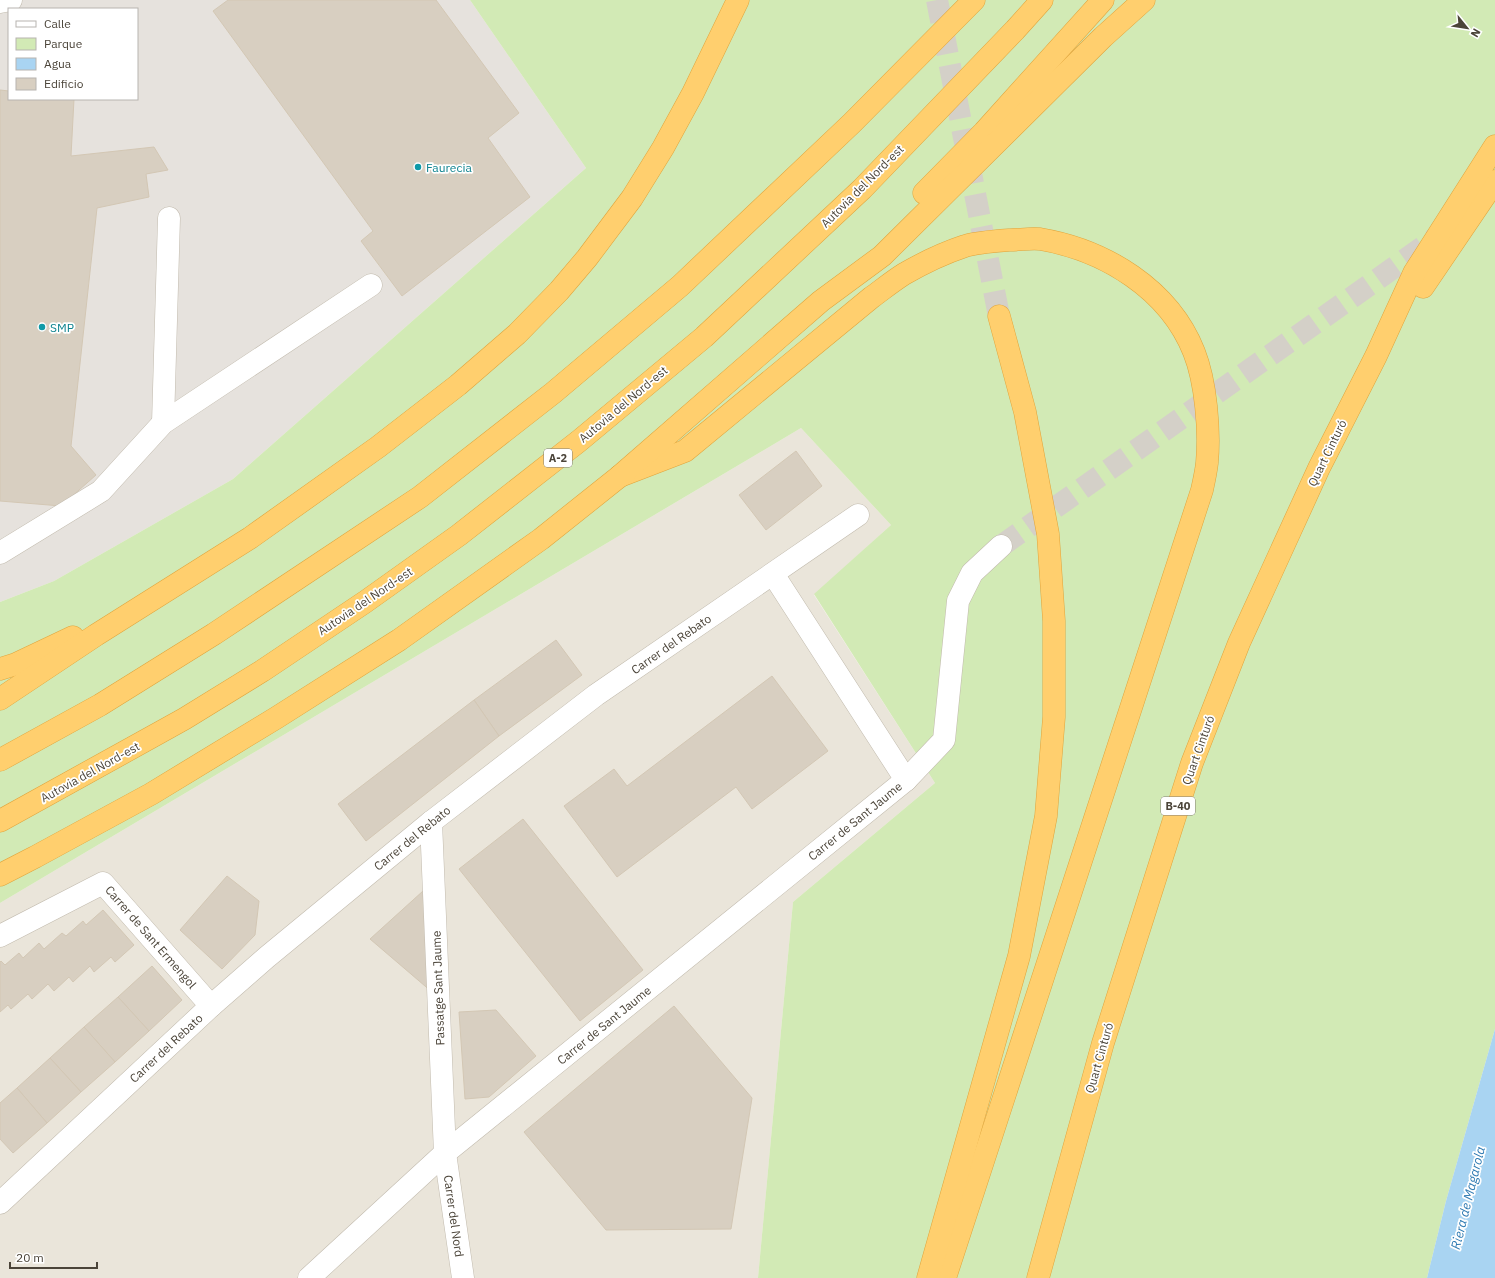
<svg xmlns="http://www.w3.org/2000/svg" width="1495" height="1278" viewBox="0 0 1495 1278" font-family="'IBM Plex Sans',sans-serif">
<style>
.residential{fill:#eae5da}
.industrial{fill:#e6e2dd;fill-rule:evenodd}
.green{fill:#d2eab5}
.water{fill:#a9d4f2}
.building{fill:#d8cfc1;stroke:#d3c7b4}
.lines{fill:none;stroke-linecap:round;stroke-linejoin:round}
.minor-tunnel{stroke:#d4d0c8;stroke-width:22;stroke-dasharray:22 11;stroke-linecap:butt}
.highway-tunnel{stroke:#d4d0c8;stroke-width:22;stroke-dasharray:22 11;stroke-linecap:butt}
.minor-casing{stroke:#c2bbae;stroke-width:23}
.highway-casing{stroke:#e0a43c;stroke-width:23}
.minor{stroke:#fff;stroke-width:22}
.highway{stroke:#ffcf6e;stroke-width:22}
.culture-dot{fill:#0f9aa8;stroke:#fff;stroke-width:1.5}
.labels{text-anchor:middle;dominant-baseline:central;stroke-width:3.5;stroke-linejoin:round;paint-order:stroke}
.shield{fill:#fff;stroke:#817c74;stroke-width:1}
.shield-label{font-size:11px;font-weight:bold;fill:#4b4439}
.culture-label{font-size:12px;fill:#0d838f;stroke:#fff;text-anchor:start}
.street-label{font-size:12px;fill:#4b4439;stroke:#fff}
.water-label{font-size:13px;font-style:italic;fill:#2e7ab2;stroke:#fff}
</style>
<rect width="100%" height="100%" fill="#f6f3ec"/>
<!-- residential -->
<path class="residential" d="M 801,428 L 891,525 L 814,595 L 935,783 L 793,902 L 758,1278 L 0,1278 L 0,903 Z"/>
<!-- industrial -->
<path class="industrial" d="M 0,0 L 470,0 L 586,168 L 233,479 L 54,581 L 0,602 ZM 9,9 L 137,9 L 137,99 L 9,99 Z"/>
<!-- green -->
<path class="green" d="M 470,0 L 1495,0 L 1495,1029 L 1446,1201 L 1427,1278 L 758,1278 L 793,902 L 935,783 L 814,594 L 891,525 L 801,428 L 0,903 L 0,602 L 54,581 L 233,479 L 586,168 Z"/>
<!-- water -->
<path class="water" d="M 1495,1029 L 1495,1278 L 1427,1278 L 1446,1201 Z"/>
<!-- building -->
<g class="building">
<path d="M 228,0 L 436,0 L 519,113 L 488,138 L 530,197 L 402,296 L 361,241 L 373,231 L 213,11 Z"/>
<path d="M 0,90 L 9,91 L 9,99 L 74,99 L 71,156 L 154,147 L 168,170 L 146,174 L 149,197 L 97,208 L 71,446 L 96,475 L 61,506 L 0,501 Z"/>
<path d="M 796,451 L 822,486 L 766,530 L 739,495 Z"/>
<path d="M 556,640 L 582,675 L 499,736 L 474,700 Z"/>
<path d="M 772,676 L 828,751 L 752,809 L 736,787 L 617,877 L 564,806 L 614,769 L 627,786 Z"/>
<path d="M 474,700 L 499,736 L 366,841 L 338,804 Z"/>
<path d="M 523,819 L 643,970 L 580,1021 L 459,869 Z"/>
<path d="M 227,876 L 259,901 L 255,935 L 222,969 L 180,930 Z"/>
<path d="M 423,891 L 428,893 L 432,992 L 370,939 Z"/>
<path d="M 103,910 L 134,945 L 115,962 L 111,957 L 94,972 L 90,966 L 73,982 L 69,977 L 54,991 L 48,984 L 32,999 L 28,994 L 11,1009 L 8,1005 L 0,1012 L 0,962 L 1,961 L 5,965 L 19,953 L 23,958 L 39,943 L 44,949 L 62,933 L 66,936 L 83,921 L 86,925 Z"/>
<path d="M 152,966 L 182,1000 L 149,1031 L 118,997 Z"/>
<path d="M 118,997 L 149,1031 L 115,1062 L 84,1027 Z"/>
<path d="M 674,1006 L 752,1098 L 731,1229 L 606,1230 L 524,1132 Z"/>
<path d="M 496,1010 L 536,1056 L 489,1097 L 465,1099 L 459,1012 Z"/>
<path d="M 84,1027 L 115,1062 L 81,1092 L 50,1058 Z"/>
<path d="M 50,1058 L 81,1092 L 47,1123 L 17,1088 Z"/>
<path d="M 17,1088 L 47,1123 L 13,1153 L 0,1139 L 0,1103 Z"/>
</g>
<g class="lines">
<!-- minor-tunnel -->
<path class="minor-tunnel" d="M 1001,546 L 1437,237"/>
<!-- highway-tunnel -->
<path class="highway-tunnel" d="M 937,0 L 999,316"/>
<defs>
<g id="minor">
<path d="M 0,2 L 11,0"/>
<path d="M 163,423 L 169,218"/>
<path d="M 0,553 L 101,491 L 163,423 L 371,285"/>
<path d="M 773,574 L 906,780"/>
<path d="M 431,822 L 445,1153 L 463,1278"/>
<path d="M 0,936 L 103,883 L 211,1006"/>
<path d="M 0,1203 L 211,1006 L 267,957 L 431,822 L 596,695 L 858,515"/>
<path d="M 309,1278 L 445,1153 L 906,780 L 944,740 L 958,601 L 972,573 L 1001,546"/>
</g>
<g id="highway">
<path d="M 924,193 L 984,132 L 1103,0"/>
<path d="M 1423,287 L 1495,181"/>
<path d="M 620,476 L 685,451 L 872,297 C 883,289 893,281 904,274 C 923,263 944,253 965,246 C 979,242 995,241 1010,240 C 1019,240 1030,238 1040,239 C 1105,250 1169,289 1194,352 C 1206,382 1210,431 1207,463 C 1206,472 1204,481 1202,490 L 945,1278"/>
<path d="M 0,669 L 16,664 L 73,637"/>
<path d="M 0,699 L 96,635 L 250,538 L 378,447 L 458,385 L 517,334 L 559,291 L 587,258 L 632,198 L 663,148 L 693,93 L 738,0"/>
<path d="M 0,760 L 100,705 L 214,634 L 420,497 L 553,393 L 680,286 L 852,123 L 974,0"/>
<path d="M 0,821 L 184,719 L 262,671 L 365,602 L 459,535 L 579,441 L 704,337 L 862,189 L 1015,30 L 1042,0"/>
<path d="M 0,875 L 35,857 L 151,794 L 276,718 L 399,640 L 541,539 L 620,476 L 821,301 L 882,256 L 1103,37 L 1144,0"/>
<path d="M 928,1278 L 1019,956 L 1046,816 L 1054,717 L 1054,621 L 1048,534 L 1025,412 L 999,316"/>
<path d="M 1038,1278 L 1103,1043 L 1192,763 L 1239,643 L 1319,468 L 1376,356 L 1414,273 L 1495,146"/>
</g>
</defs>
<!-- minor casing -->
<use href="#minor" class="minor-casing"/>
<!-- highway casing -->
<use href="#highway" class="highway-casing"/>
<!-- minor -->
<use href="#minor" class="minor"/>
<!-- highway -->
<use href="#highway" class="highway"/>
</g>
<!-- markers -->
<g class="culture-dot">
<circle cx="418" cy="167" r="4"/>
<circle cx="42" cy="327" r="4"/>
</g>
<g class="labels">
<!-- shield labels -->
<g class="shield">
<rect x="544" y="449" width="28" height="18" rx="3"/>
<rect x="1161" y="797" width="34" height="18" rx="3"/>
</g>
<g class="shield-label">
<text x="558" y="458">A-2</text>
<text x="1178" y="806">B-40</text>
</g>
<!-- culture labels -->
<g class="culture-label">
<text x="426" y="167">Faurecia</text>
<text x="50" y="327">SMP</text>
</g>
<!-- street labels -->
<g class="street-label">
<text transform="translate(862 186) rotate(-45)">Autovia del Nord-est</text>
<text transform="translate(623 404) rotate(-40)">Autovia del Nord-est</text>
<text transform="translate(1327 453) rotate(-64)">Quart Cinturó</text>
<text transform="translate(365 601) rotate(-34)">Autovia del Nord-est</text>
<text transform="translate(671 644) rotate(-35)">Carrer del Rebato</text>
<text transform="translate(1198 750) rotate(-70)">Quart Cinturó</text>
<text transform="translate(90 772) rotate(-29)">Autovia del Nord-est</text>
<text transform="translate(855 821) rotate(-39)">Carrer de Sant Jaume</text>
<text transform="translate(412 838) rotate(-39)">Carrer del Rebato</text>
<text transform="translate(151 937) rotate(49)">Carrer de Sant Ermengol</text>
<text transform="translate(438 988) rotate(-92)">Passatge Sant Jaume</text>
<text transform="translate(604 1025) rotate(-39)">Carrer de Sant Jaume</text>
<text transform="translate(166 1048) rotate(-43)">Carrer del Rebato</text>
<text transform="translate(1099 1058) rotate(-74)">Quart Cinturó</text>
<text transform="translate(454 1216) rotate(82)">Carrer del Nord</text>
</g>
<!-- water labels -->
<g class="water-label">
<text transform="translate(1468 1198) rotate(-76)">Riera de Magarola</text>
</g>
</g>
<!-- legend -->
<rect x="8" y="8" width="130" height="92" fill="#ffffff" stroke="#b7b4b0"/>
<rect x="16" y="21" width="20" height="6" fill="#ffffff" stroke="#b7b4b0"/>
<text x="44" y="28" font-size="12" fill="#4b4439">Calle</text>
<rect x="16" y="38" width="20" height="12" fill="#d2eab5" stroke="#b7b4b0"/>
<text x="44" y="48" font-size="12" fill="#4b4439">Parque</text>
<rect x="16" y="58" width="20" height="12" fill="#a9d4f2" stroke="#b7b4b0"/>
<text x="44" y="68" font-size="12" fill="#4b4439">Agua</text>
<rect x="16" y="78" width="20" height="12" fill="#d8cfc1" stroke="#b7b4b0"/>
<text x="44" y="88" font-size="12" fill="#4b4439">Edificio</text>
<!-- north arrow -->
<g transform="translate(1467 28) rotate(120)" stroke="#ffffff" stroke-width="3" paint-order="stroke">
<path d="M0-3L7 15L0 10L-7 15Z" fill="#4b4439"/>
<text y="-6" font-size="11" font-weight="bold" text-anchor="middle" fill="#4b4439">N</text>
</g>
<!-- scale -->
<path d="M10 1262v6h87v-6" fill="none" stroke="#4b4439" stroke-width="2"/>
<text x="16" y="1262" font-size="12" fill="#4b4439" stroke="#ffffff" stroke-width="3" paint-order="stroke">20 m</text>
</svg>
